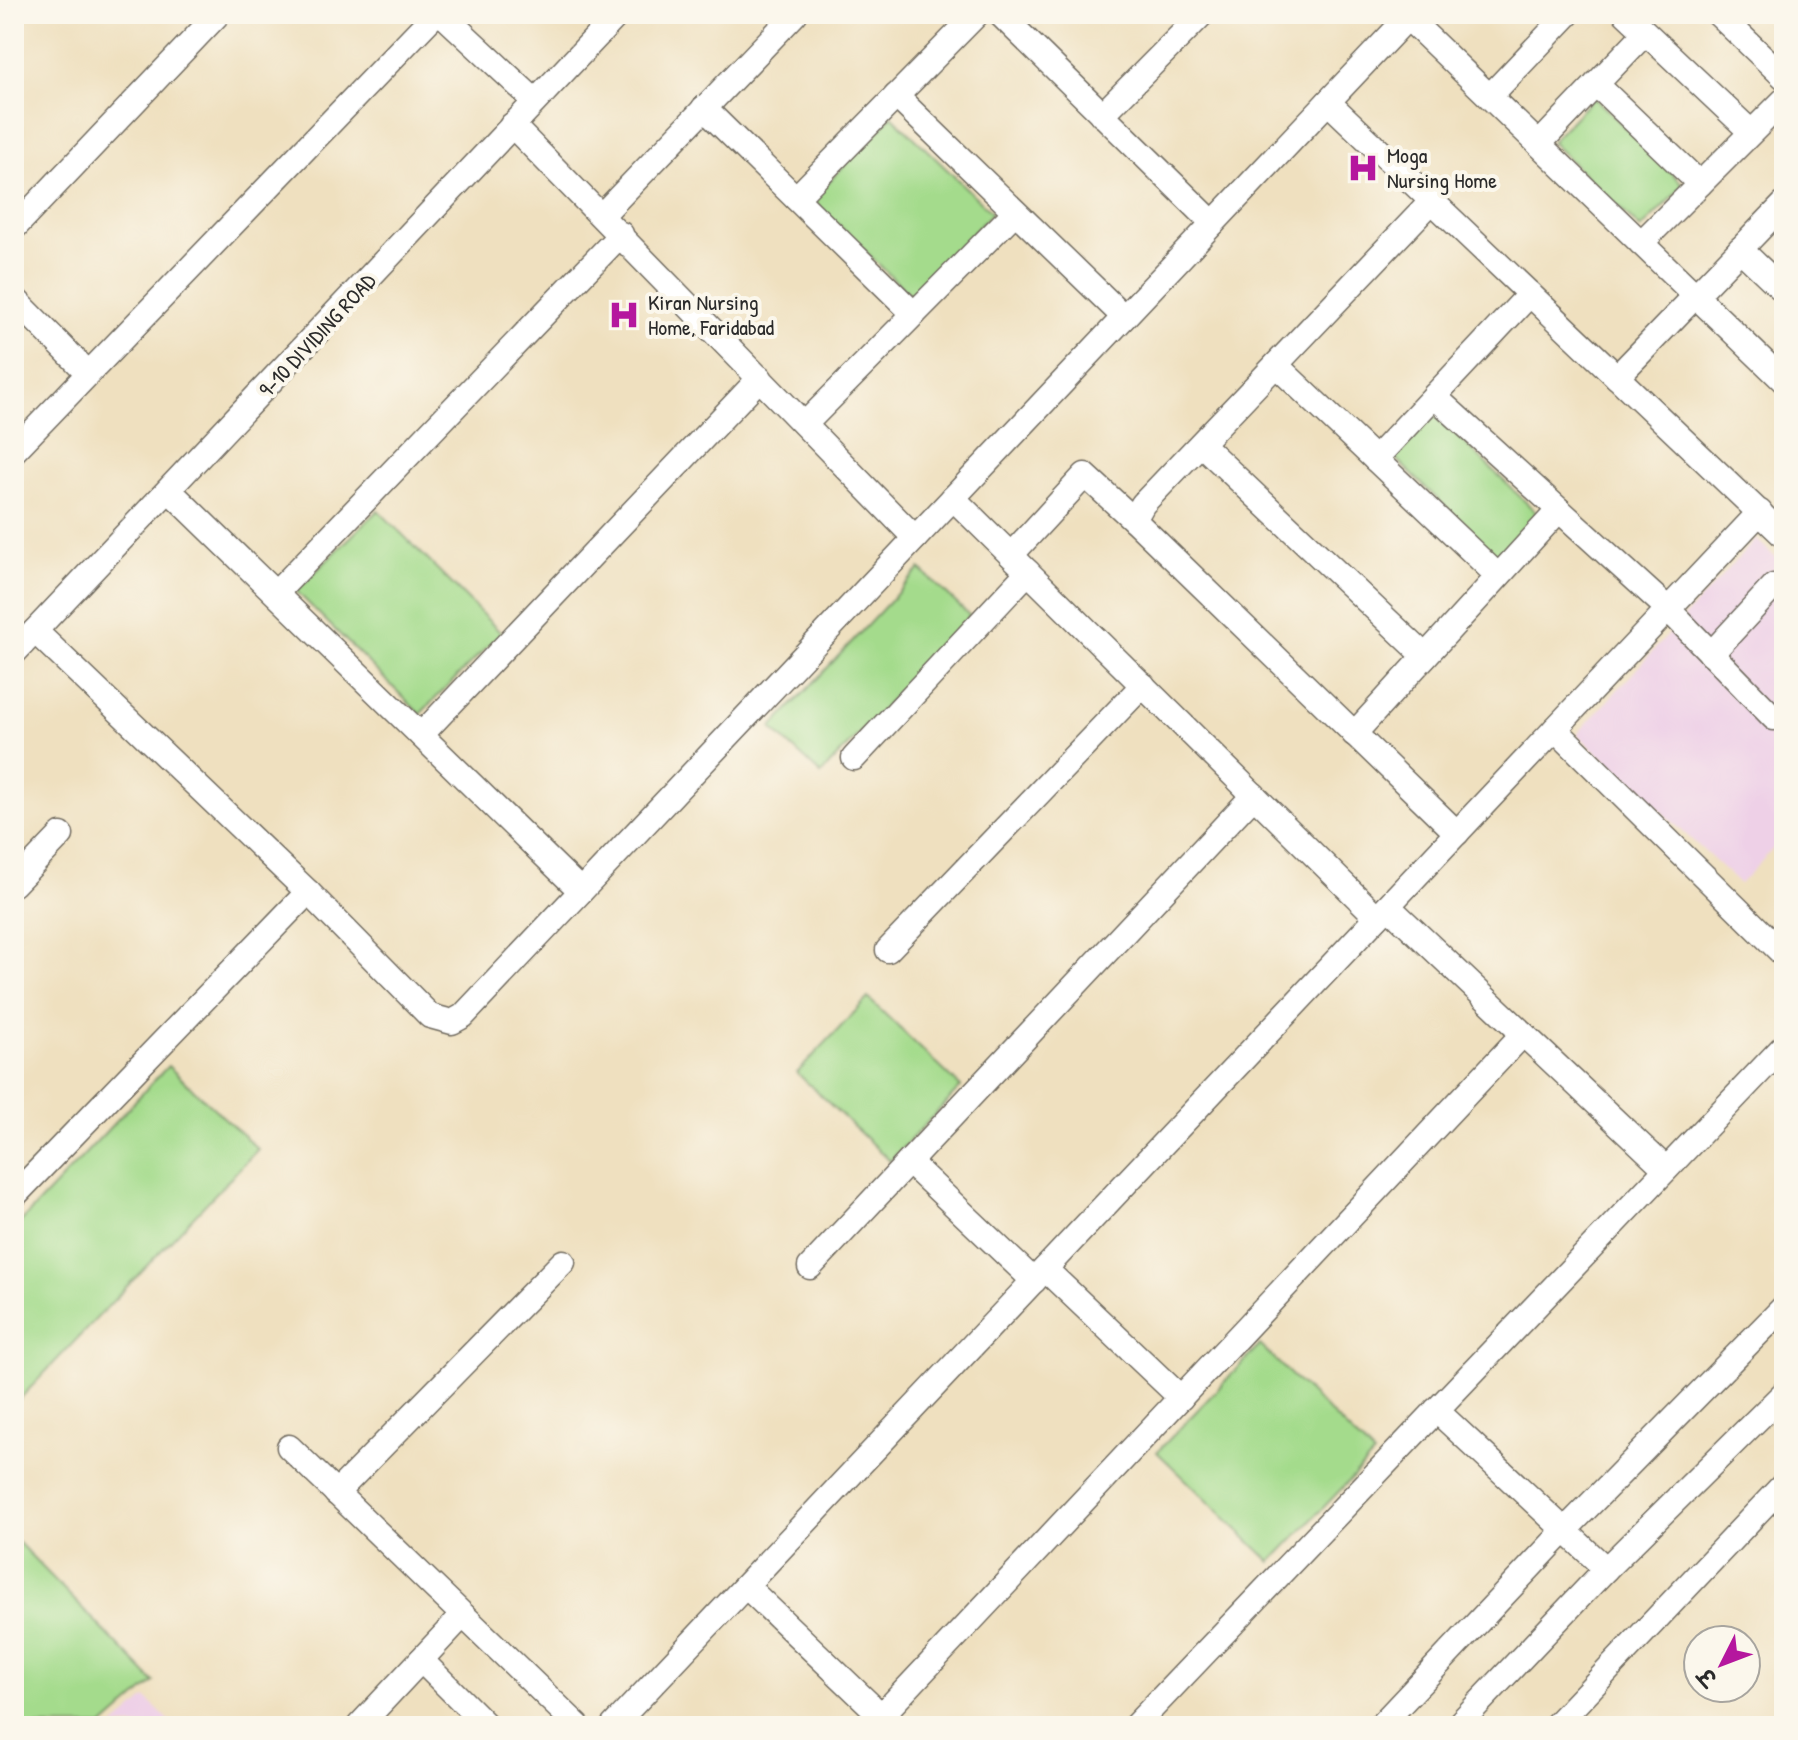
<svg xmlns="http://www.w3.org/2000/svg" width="1798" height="1740" viewBox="0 0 1798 1740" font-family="'Patrick Hand','Playpen Sans Deva',sans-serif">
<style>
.built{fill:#eed0e7}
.green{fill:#a4db8c;stroke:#68835c;stroke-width:2}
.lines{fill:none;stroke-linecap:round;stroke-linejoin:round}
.minor-casing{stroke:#706a5f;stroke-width:27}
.minor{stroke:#fff;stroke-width:24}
.labels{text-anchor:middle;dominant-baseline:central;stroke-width:8;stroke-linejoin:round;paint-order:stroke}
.poi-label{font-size:22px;fill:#2b2b2b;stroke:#fbf7ec;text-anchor:start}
.street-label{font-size:22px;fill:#2b2b2b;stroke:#fbf7ec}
</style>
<rect width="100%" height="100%" fill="#fbf7ec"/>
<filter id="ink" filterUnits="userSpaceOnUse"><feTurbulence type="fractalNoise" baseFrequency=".0125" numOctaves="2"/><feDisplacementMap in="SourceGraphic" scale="16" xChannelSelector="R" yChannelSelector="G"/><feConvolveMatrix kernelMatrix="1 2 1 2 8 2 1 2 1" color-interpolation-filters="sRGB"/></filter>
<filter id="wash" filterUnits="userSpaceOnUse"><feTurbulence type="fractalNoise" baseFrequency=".006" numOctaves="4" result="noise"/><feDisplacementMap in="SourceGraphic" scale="32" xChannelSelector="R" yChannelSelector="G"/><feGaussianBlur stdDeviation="1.8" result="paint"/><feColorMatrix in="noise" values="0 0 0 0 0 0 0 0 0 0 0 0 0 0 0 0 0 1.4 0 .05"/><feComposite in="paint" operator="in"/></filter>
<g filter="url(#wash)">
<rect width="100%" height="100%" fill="#efe0bf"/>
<!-- built -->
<g class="built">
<path d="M 1756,539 L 1784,565 L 1784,837 L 1740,884 L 1577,734 Z"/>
<path d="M 146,1698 L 174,1726 L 114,1726 Z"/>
</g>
<!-- green -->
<g class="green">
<path d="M 1594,97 L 1684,185 L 1641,229 L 1551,142 Z"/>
<path d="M 892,116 L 992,213 L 911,296 L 812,199 Z"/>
<path d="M 1435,414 L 1539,515 L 1498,558 L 1394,457 Z"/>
<path d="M 378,510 L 501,633 L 420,714 L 296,591 Z"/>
<path d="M 920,569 L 970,616 L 821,774 L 771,728 Z"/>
<path d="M 868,998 L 961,1087 L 890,1161 L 797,1073 Z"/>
<path d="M 168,1066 L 258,1149 L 14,1405 L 14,1229 Z"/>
<path d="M 1260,1345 L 1374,1455 L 1271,1562 L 1157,1452 Z"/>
<path d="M 14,1538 L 154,1682 L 104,1726 L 14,1726 Z"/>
</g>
</g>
<g filter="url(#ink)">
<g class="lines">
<defs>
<g id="minor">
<path d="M 442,14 L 535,101"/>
<path d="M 1000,14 L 1213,223"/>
<path d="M 1626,14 L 1751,132"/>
<path d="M 1718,14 L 1784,77"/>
<path d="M 1407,17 L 1784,381"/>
<path d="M 1596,84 L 1700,184"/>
<path d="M 896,96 L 1124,317"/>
<path d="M 1490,96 L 1568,14"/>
<path d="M 1328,102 L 1784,536"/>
<path d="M 704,108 L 914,314"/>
<path d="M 1102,115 L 1202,14"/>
<path d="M 512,125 L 915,538"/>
<path d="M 1539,144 L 1645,33"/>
<path d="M 796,198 L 977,14"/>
<path d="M 1432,201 L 1143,504 L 1134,520 L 1457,833"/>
<path d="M 602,215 L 795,14"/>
<path d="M 14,228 L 218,14"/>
<path d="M 1641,243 L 1784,100"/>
<path d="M 1740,249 L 1784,291"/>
<path d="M 14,298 L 87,372"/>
<path d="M 1276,365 L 1498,576"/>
<path d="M 1617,377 L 1784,204"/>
<path d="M 1434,396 L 1668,609 L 1774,718"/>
<path d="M 805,424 L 1015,212"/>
<path d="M 1201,444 L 1425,656"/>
<path d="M 14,451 L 435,14"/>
<path d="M 1375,459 L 1530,294"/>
<path d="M 169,490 L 581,891"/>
<path d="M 953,498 L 1377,917"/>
<path d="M 1011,555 L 1085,475 L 1134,520"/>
<path d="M 276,593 L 621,234"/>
<path d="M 35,631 L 308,892 L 430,1016 L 452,1022 L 463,1016 L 1411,14"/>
<path d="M 14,653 L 618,14"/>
<path d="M 1711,654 L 1774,586 L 1784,588"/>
<path d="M 1555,729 L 1784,955"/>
<path d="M 1354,734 L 1559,510"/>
<path d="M 421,735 L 760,378"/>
<path d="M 854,758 L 1028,572"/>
<path d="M 14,884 L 61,835"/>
<path d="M 1388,906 L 1666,1169"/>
<path d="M 888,950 L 1143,685"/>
<path d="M 909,1162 L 1034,1281"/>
<path d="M 14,1196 L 308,892"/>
<path d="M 810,1267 L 1254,795"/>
<path d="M 1045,1269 L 1181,1398"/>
<path d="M 1436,1410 L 1606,1569"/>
<path d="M 289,1447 L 463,1615"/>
<path d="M 336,1493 L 563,1262"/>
<path d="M 746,1586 L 892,1726"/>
<path d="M 421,1660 L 487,1726"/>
<path d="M 881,1716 L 1523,1034"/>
<path d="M 359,1726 L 463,1615 L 578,1726"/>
<path d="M 613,1726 L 1760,512"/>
<path d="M 1135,1726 L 1784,1046"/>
<path d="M 1380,1726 L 1565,1530 L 1784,1307"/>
<path d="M 1457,1726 L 1606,1569 L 1784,1393"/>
<path d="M 1555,1726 L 1784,1484"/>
</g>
</defs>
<!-- minor casing -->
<use href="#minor" class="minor-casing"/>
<!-- minor -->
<use href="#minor" class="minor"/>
</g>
</g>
<!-- icons -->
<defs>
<symbol id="hospital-bare" viewBox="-9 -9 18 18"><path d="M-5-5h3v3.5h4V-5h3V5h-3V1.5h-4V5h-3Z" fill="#b5179e" stroke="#fbf7ec" stroke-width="2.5" paint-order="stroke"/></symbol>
</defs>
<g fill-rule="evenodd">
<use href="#hospital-bare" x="1341" y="146" width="44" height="44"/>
<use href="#hospital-bare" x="602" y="293" width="44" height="44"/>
</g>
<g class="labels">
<!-- poi labels -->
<g class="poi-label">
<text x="1387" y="155">Moga<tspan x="1387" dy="25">Nursing Home</tspan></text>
<text x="648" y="302">Kiran Nursing<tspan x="648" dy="25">Home, Faridabad</tspan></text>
</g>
<!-- street labels -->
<g class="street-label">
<text transform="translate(317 335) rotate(-47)">9-10 DIVIDING ROAD</text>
</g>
</g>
<!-- margin -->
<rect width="1798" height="1740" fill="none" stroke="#fbf7ec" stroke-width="48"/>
<!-- north arrow -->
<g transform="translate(1722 1664) rotate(228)"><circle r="38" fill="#fbf7ec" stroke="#a8a59f" stroke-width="2"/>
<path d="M0-6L14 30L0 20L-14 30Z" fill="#b5179e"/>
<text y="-12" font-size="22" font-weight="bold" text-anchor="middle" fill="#2b2b2b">उ</text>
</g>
</svg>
